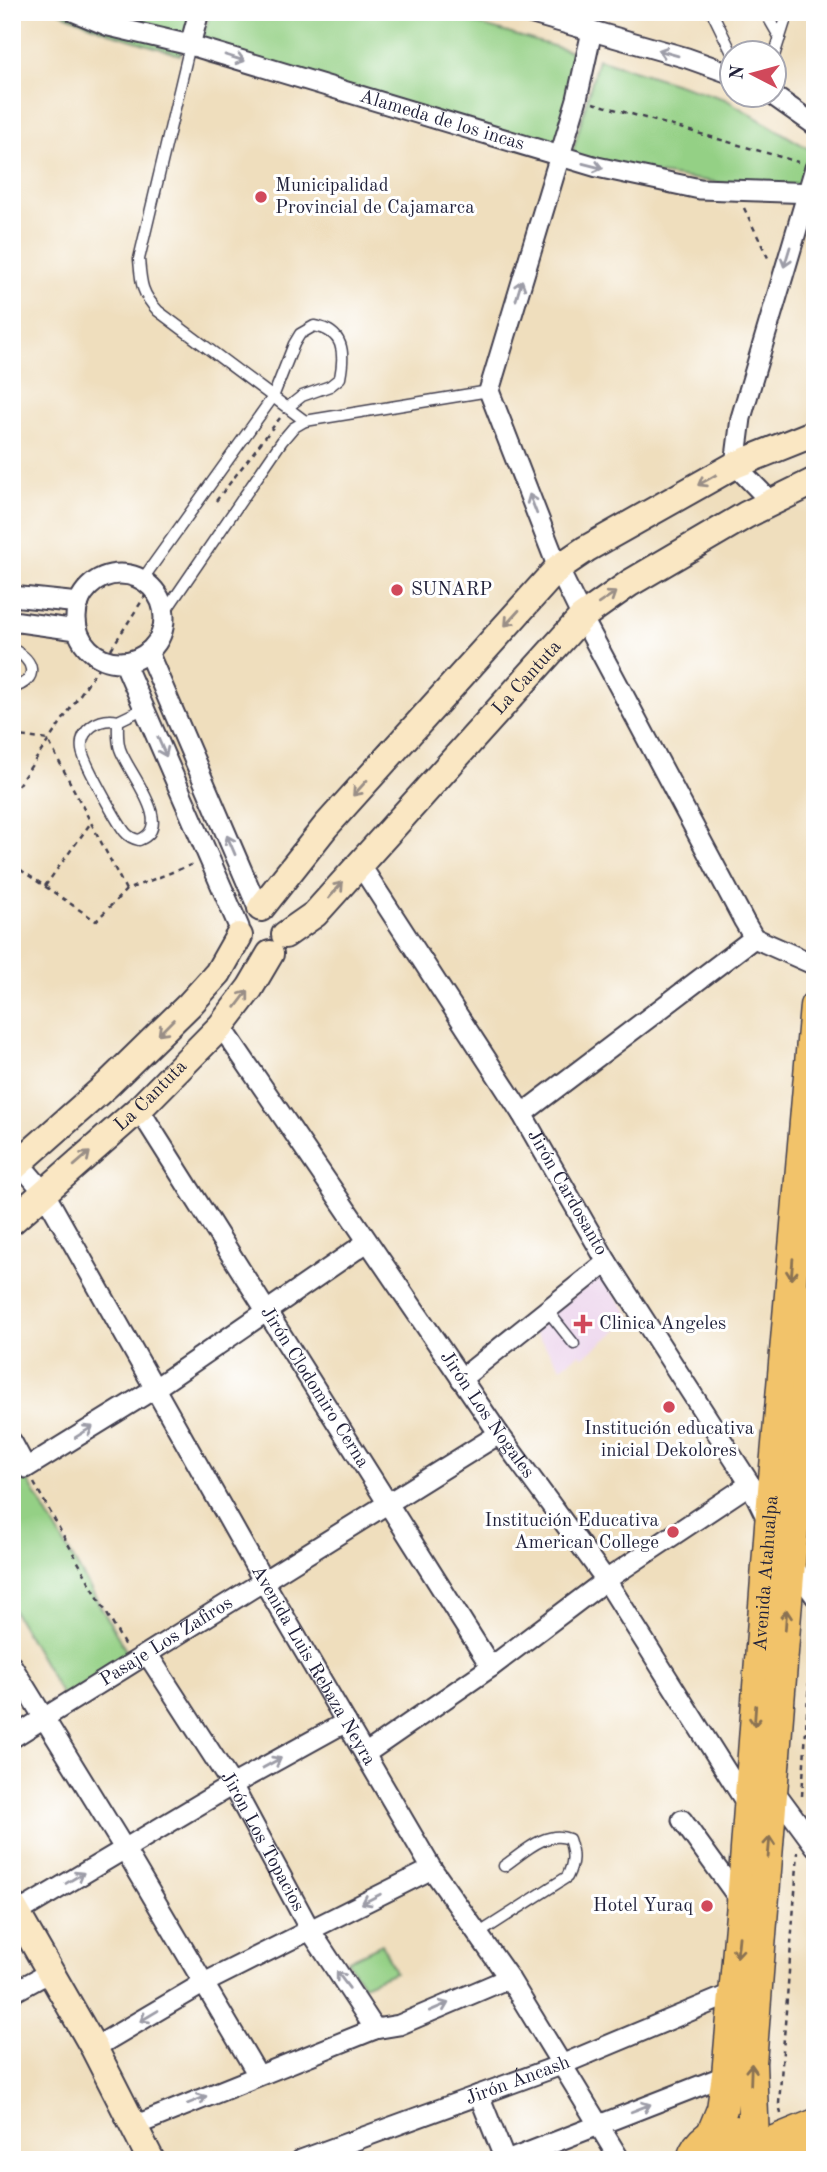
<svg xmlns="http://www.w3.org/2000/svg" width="827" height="2172" viewBox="0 0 827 2172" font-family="'Old Standard TT',serif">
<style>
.built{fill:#ebd1eb}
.green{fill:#94d085;stroke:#5b7960;stroke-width:2}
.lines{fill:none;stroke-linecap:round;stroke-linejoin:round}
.lane-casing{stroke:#413e4e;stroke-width:13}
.street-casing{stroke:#413e4e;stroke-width:23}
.secondary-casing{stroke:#413e4e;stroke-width:30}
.primary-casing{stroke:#413e4e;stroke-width:33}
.highway-casing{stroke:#413e4e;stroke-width:38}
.path{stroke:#413e4e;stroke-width:2.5;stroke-dasharray:5 5;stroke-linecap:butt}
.lane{stroke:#fff;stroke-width:10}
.street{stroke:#fff;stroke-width:19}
.secondary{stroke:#fae7c3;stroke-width:26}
.primary{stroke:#f2c36a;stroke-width:30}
.highway{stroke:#f2c36a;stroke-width:35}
.oneway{stroke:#9c9ca7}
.oneway2{stroke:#998e86}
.oneway3{stroke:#8a7252}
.poi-dot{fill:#d1495b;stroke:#fff;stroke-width:2.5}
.labels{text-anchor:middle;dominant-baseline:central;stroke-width:6;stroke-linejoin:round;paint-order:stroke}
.street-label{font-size:19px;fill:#22223b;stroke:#fff}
.poi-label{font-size:19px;fill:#22223b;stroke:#fff;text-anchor:start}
</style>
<rect width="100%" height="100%" fill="#fff"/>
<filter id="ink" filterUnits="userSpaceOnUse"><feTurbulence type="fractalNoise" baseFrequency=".0143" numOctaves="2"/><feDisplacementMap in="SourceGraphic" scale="14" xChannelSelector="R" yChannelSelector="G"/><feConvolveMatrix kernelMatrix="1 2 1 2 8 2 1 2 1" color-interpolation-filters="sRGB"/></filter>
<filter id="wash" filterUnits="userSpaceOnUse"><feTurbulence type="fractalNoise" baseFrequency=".00686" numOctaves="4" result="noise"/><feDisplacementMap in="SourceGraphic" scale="28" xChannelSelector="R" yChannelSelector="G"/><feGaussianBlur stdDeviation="1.57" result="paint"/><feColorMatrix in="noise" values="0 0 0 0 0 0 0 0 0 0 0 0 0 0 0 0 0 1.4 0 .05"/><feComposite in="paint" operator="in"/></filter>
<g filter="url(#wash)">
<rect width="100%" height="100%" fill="#efdebd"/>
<!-- built -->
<path class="built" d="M 600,1276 L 633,1319 L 583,1357 L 580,1353 L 561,1367 L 532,1329 Z"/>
<!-- green -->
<g class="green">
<path d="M 59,12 L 192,12 L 180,55 L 113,34 Z"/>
<path d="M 210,12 L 436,12 L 570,51 L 575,56 L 576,61 L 556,149 L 541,154 L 210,61 L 206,59 L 202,42 Z"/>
<path d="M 598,59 L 725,99 L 814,152 L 802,194 L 570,162 Z"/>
<path d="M 23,1472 L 129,1656 L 63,1697 L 12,1608 L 12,1480 Z"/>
<path d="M 382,1944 L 395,1972 L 363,1985 L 347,1961 Z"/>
</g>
</g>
<g filter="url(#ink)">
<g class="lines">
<defs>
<g id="lane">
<path d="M 712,12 L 732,53"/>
<path d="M 765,12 L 780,38"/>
<path d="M 774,56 L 788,12"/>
<path d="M 287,408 L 302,396 L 330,386 L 340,378 C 345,352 344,331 314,326 L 300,334 L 294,344 L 273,397 L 305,421"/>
<path d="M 142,580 L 273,397 L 158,311 C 141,293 141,283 139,259 L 190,45"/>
<path d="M 163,615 L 282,441 L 293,428 L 305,421 L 489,391"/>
<path d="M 12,649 C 35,660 40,680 12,688"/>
<path d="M 118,721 C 100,717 79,729 82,750 C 83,761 117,822 125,832 C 129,837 134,839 139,840 C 176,826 128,773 120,749 C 117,740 118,731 118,721 L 145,708"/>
<path d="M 547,1310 L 574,1344"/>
<path d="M 478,1934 L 567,1877 C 574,1863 574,1854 569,1839 C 546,1829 522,1854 504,1866"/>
</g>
<g id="street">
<path id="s1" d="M 75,12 L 109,26 L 190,45 L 597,167 L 700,189 L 815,193"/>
<path d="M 526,12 L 687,58 L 732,74"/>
<path d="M 592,31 L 577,99 L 489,391 L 558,568 L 582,617 L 744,921 L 754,938 L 815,965"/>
<path d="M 190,45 L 199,12"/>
<path d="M 771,94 L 815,125"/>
<path d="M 771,502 L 735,465 L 741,418 L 815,168"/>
<circle cx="120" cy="618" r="44"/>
<path d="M 12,596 L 79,603"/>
<path d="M 12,621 L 77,630"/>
<path d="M 148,652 L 258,908"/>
<path d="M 124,662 L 239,927"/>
<path id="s2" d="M 359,863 L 522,1114 L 607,1262 L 750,1484 L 768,1521"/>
<path id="s3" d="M 221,1026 L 499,1434 L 606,1580 L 748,1806"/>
<path id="s4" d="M 139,1109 L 491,1667"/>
<path d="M 522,1114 L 754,938"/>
<path id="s5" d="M 19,1163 L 44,1192 L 264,1582 L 432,1869 L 509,1978 L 620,2160"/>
<path d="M 461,1379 L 607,1262"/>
<path d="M 12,1442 L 26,1468 L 154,1389 L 367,1242"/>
<path d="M 789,1560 L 815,1596"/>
<path id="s6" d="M 148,1655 L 232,1785 L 310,1930 L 375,2029"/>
<path d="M 12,1666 L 124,1848 L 258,2075"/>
<path id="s7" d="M 12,1738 L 499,1434"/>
<path d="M 365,1754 L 491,1667 L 606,1580 L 750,1484"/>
<path d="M 773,1789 L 815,1846"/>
<path d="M 682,1820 L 742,1903"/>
<path d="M 17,1913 L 232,1785 L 346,1722"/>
<path d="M 12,1993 L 50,1972"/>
<path d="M 94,2048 L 204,1983 L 432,1869"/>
<path d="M 479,2095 L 505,2160"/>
<path d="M 134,2126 L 375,2029 L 399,2025 L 509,1978"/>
<path id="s8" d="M 301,2160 L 561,2065 L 733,1993"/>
<path d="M 509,2160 L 727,2075"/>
</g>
<g id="secondary">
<path d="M 261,908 L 326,826 L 558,568 L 586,549 L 735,465 L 815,433"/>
<path id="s9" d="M 285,935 L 315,914 L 582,617 L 630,583 L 746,515 L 815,481"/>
<path d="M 12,1169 L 107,1085 L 190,1004 L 218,973 L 239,936"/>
<path id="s10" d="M 12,1221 L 139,1109 L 221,1026 L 250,988 L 270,954"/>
<path d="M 12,1905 L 94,2048 L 151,2160"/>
</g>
<g id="primary">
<path id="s11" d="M 710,2138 L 722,2109 L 727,2075 L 742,1903 L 770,1525 L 815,1006"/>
<path d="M 754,2142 L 751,2063 L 790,1562 L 815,1296"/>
</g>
<g id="highway">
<path d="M 761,2149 L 815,2127"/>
<path d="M 694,2160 C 706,2124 753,2124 764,2160"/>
<path d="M 796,2160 L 815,2153"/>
</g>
</defs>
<!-- lane casing -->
<use href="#lane" class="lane-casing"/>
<!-- street casing -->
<use href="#street" class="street-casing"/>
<!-- secondary casing -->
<use href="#secondary" class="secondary-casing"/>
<!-- primary casing -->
<use href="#primary" class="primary-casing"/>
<!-- highway casing -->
<use href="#highway" class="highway-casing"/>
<!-- path -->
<g class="path">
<path d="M 593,103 L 798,162"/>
<path d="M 744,208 L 770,262"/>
<path d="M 216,501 L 280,418"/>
<path d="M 111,649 L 147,593"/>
<path d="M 12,735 L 48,740 L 126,890"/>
<path d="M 12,794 L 107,655"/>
<path d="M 12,864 L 96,921 L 126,890 L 193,864"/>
<path d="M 45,886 L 90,824"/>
<path d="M 34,1483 L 125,1646"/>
<path d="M 802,1796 L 813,1614"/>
<path d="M 781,2114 L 779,2104 L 798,1852"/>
</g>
<!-- lane -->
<use href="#lane" class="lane"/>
<!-- street -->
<use href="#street" class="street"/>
<!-- secondary -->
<use href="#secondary" class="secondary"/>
<!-- primary -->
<use href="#primary" class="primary"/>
<!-- highway -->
<use href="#highway" class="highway"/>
</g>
<!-- one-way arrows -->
<defs><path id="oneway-shaft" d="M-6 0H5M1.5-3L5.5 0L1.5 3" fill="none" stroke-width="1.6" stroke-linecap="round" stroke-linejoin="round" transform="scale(1.75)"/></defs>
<g class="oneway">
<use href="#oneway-shaft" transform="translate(668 53) rotate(-164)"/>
<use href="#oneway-shaft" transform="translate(235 58) rotate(17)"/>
<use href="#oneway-shaft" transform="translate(593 166) rotate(14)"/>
<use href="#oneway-shaft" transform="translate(787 257) rotate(107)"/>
<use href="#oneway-shaft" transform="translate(519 290) rotate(-73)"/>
<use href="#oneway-shaft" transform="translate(533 504) rotate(-111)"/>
<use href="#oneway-shaft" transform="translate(162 747) rotate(66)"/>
<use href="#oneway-shaft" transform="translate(231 845) rotate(-113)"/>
<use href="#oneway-shaft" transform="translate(84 1432) rotate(-32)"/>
<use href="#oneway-shaft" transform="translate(272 1763) rotate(-29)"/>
<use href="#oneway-shaft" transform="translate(75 1878) rotate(-31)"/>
<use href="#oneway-shaft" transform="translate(371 1899) rotate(153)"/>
<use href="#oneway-shaft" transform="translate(343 1980) rotate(-127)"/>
<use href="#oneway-shaft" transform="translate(439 2007) rotate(-23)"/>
<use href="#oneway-shaft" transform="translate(149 2016) rotate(149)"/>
<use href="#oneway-shaft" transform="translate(197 2100) rotate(-22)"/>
<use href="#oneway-shaft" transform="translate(641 2108) rotate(-21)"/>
</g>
<g class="oneway2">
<use href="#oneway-shaft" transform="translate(707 480) rotate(150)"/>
<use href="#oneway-shaft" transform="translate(607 598) rotate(-34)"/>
<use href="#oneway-shaft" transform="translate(512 618) rotate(132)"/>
<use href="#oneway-shaft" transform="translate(360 788) rotate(132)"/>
<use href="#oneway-shaft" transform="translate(336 890) rotate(-49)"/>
<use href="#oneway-shaft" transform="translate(242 999) rotate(-53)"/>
<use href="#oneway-shaft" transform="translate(166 1027) rotate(135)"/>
<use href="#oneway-shaft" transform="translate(82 1159) rotate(-41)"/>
</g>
<g class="oneway3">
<use href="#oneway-shaft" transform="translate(792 1269) rotate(95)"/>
<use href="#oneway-shaft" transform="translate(786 1620) rotate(-86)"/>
<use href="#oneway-shaft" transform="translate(755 1716) rotate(94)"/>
<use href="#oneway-shaft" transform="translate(769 1847) rotate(-85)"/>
<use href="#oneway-shaft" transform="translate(738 1947) rotate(96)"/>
<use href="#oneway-shaft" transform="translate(751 2074) rotate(-88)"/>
</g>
</g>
<!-- markers -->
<g class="poi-dot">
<circle cx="261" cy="197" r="7"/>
<circle cx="397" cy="590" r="7"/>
<path d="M579.5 1313.5h7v7h7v7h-7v7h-7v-7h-7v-7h7z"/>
<circle cx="669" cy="1407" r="7"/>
<circle cx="673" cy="1532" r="7"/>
<circle cx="707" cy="1906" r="7"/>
</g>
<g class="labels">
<!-- street labels -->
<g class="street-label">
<text stroke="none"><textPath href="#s1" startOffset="383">Alameda de los incas</textPath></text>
<text stroke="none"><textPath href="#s9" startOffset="354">La Cantuta</textPath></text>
<text stroke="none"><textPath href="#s10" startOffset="187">La Cantuta</textPath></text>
<text stroke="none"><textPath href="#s2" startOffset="390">Jirón Cardosanto</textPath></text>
<text stroke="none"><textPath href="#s4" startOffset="329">Jirón Clodomiro Cerna</textPath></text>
<text stroke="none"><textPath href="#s3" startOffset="471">Jirón Los Nogales</textPath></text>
<text stroke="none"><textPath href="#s11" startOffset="569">Avenida Atahualpa</textPath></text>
<text stroke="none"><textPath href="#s7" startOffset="182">Pasaje Los Zafiros</textPath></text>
<text stroke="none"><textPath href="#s5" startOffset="583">Avenida Luis Rebaza Neyra</textPath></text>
<text stroke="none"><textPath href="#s6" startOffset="219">Jirón Los Topacios</textPath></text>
<text stroke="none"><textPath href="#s8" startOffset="231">Jirón Áncash</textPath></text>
</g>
<!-- poi labels -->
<g class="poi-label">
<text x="275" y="186">Municipalidad<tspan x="275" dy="22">Provincial de Cajamarca</tspan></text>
<text x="411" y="590">SUNARP</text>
<text x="599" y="1324">Clinica Angeles</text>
<text x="669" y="1429" text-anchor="middle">Institución educativa<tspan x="669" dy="22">inicial Dekolores</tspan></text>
<text x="659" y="1521" text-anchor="end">Institución Educativa<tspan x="659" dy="22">American College</tspan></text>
<text x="693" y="1906" text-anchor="end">Hotel Yuraq</text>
</g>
</g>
<!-- margin -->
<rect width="827" height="2172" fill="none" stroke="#fff" stroke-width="42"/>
<!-- north arrow -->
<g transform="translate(753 74) rotate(276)"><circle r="33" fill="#ffffff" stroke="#a7a7b1" stroke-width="2"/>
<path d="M0-5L12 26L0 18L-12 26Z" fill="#d1495b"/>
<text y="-10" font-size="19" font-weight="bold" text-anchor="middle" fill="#22223b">N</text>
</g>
</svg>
